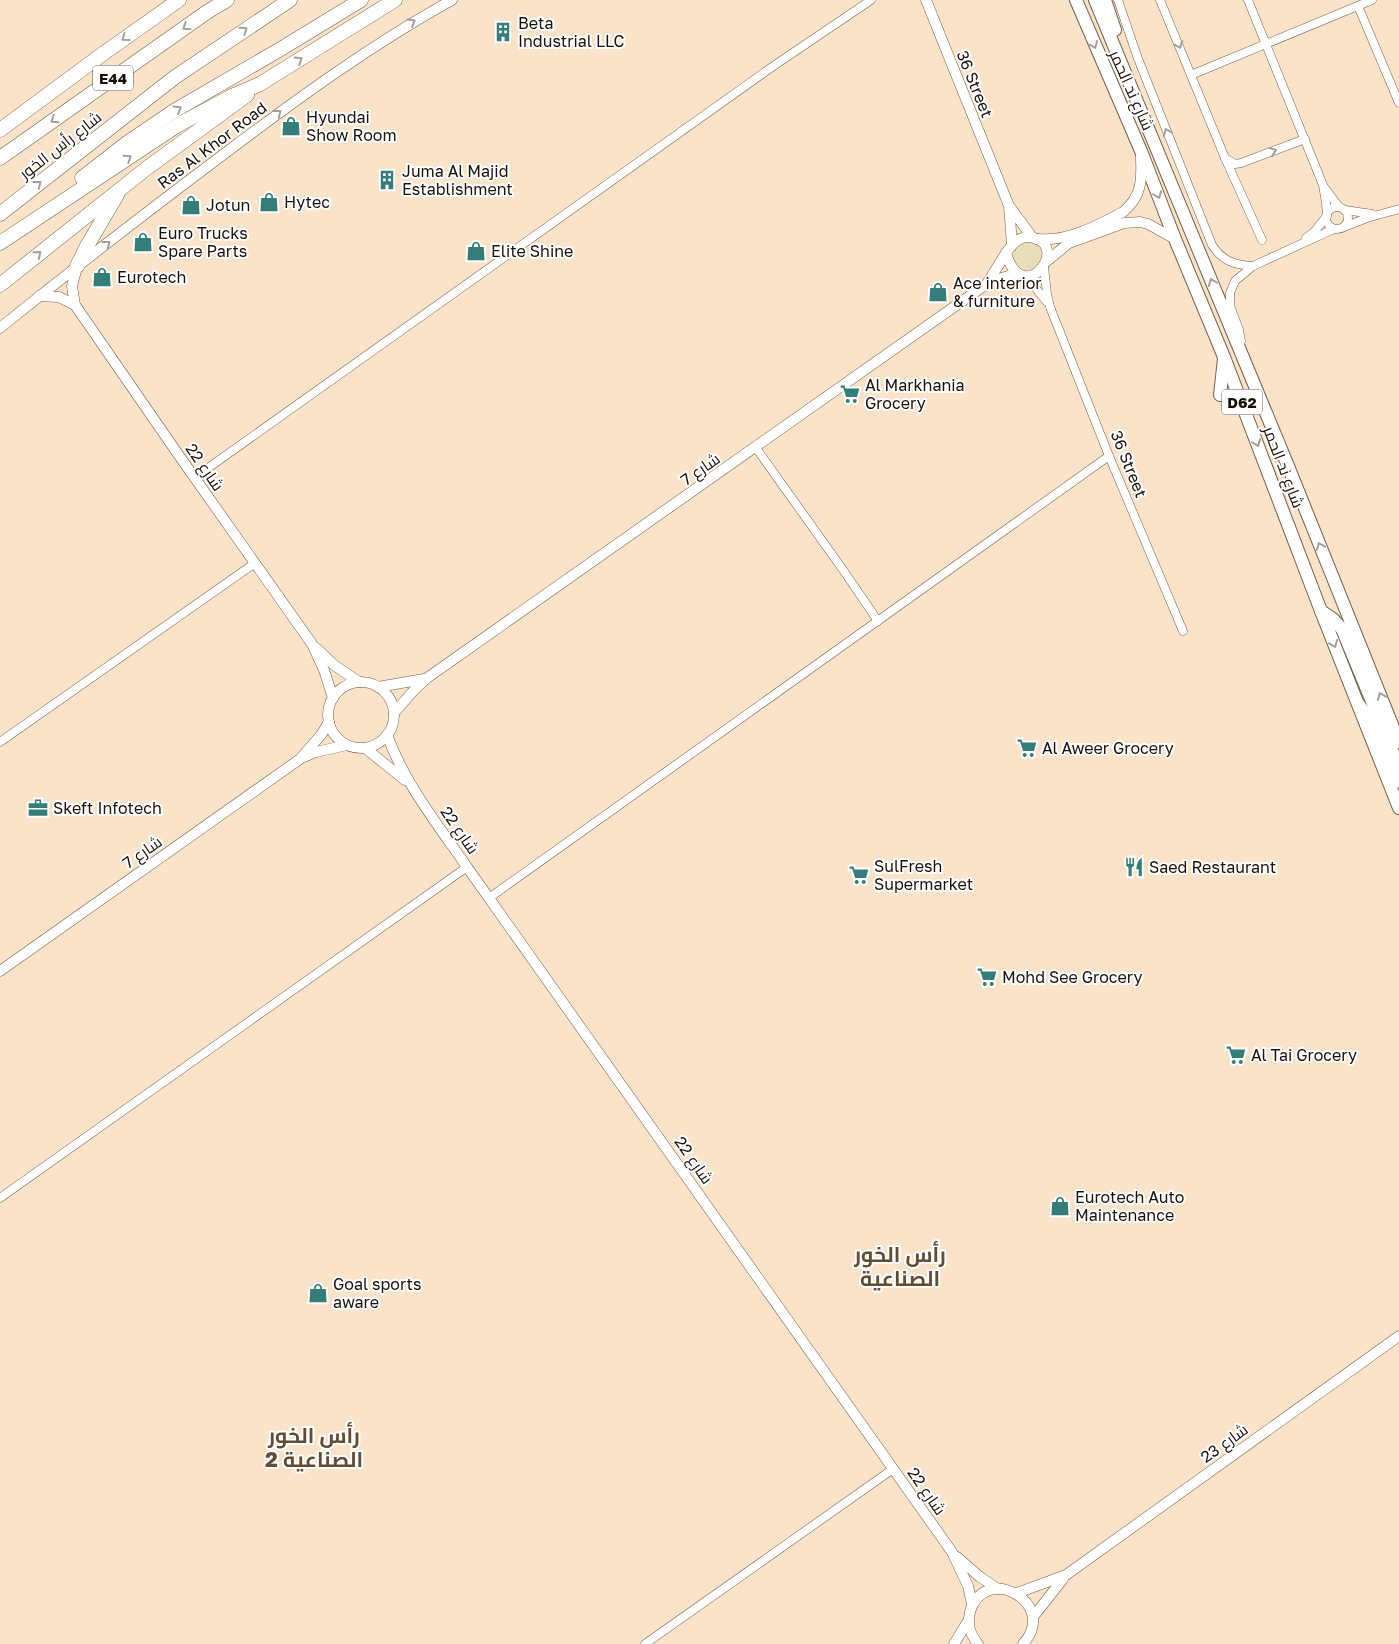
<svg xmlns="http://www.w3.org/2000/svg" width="1399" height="1644" viewBox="0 0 1399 1644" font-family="'Golos Text',Cairo,sans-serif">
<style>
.sand{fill:#e7ddb8}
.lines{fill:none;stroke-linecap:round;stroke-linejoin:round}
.minor-casing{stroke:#735f48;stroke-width:9}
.tertiary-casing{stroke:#735f48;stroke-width:11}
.secondary-casing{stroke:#735f48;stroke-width:12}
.primary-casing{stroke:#735f48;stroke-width:14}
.motorway-casing{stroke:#735f48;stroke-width:15}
.minor{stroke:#fff;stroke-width:8}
.tertiary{stroke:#fff;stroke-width:10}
.secondary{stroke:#fff;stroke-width:11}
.primary{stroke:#fff;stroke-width:12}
.motorway{stroke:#fff;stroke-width:14}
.oneway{stroke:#a3a09c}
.labels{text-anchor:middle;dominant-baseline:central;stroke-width:4;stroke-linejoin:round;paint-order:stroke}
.shield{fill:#fff;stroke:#5e5852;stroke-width:1}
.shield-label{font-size:15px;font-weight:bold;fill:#191108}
.poi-label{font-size:16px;fill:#191108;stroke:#fff;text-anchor:start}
.street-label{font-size:16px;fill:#191108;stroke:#fff}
.district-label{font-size:21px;font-weight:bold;fill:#604d36;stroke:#fff}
</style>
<rect width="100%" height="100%" fill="#fae3c8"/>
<!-- sand -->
<circle class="sand" cx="1028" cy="256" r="14"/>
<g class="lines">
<defs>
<g id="minor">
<path d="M 1118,0 L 1137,56 L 1212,245 C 1222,261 1235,265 1253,266"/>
<path d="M 1160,0 L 1225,158 L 1262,240"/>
<path d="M 1248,0 L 1323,185 L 1326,203 L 1327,216"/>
<path d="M 1358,6 L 1399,103"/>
<path d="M 1191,75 L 1372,0"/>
<path d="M 1225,158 L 1235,164 L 1241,163 L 1305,139"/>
<path d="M 1324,187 L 1339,207"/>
<circle cx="1337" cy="218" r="11"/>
<path d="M 1345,210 L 1372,214"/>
<path d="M 1344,227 L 1367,218 L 1399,209"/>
<path d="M 1306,238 L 1314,232 L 1326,217"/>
<path d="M 1044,267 L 1047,294 L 1050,307 L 1109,456 L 1183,631"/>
<path d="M 1022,275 L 1033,285 L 1046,301"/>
<path d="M 1241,341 L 1239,330 L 1230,306 L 1230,293 L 1235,281 L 1253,266 L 1334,229"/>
<path d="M 756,448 L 841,567 L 878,621"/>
<path d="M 194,478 L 772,67 L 871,0"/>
<path d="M 0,742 L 255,563"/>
<path d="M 489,898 L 1109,456"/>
<path d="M 0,1198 L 467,867"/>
<path d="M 645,1644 L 893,1469"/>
</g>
<g id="tertiary">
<path d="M 926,0 L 1009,206 L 1012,244"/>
<path d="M 1010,207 L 1032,237"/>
<path d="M 1025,237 C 1077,238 1024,313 1006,253 C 1012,245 1015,240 1025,237 Z"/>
<path d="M 1037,239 C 1067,242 1097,226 1123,212 C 1142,196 1142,180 1141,157"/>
<path d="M 1047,261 L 1069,243 L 1124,223 L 1140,222 L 1148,224 L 1175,239"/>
<path d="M 77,267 L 72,286 L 75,305 L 180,457 L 312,644 L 324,670 L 333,698"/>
<path d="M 988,282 L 1006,253"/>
<path d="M 39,296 L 59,297 L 75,305"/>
<path d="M 0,328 C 73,269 148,211 224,154 C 297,99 371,45 452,0"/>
<path d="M 316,648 L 334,665 L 359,682"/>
<circle cx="361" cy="715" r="33"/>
<path d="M 378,687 L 424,679"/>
<path d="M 394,713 L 415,689 L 427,678 L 988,283 L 1017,273"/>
<path d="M 387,735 C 405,784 438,825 467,867 L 952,1552 L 968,1586 L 972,1604"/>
<path d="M 365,748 L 405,780"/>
<path d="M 304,757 L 316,752 L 347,745"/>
<path d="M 0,971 L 300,759 L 321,735 L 329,722"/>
<path d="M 957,1557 L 980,1577 L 998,1589"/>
<path d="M 1017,1593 L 1066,1575 L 1399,1336"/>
<path d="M 1033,1617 L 1063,1579"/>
<path d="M 954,1644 L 968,1621"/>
<path d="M 978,1644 C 970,1634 967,1625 970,1612 C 984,1562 1060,1603 1023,1644"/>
</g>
<path id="secondary" d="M 1359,704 L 1372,722 L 1399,782"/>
<g id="primary">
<path d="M 1076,0 L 1141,151 L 1175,239 L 1224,357 L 1321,611 L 1399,808"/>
<path d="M 1095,0 L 1288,466 L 1399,742"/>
<path d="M 1105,0 L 1115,30"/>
<path d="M 1220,395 L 1224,359"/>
<path d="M 1321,611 L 1333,619 L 1342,629 L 1399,767"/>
</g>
<g id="motorway">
<path d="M 0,130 L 104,53 L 179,0"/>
<path d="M 0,158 L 207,12 L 227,0"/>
<path d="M 82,178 L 127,143 L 174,111 L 279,50 L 361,0"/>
<path d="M 0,214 L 175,77 L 290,0"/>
<path d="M 0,243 L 178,125 L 232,96 L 260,84 L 395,0"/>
<path d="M 77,266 L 87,246 L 117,195"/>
<path d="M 0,285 L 147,168 L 247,95"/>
</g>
</defs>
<!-- minor casing -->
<use href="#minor" class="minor-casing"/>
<!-- tertiary casing -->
<use href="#tertiary" class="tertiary-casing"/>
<!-- secondary casing -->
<use href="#secondary" class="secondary-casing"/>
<!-- primary casing -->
<use href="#primary" class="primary-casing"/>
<!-- motorway casing -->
<use href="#motorway" class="motorway-casing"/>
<!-- minor -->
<use href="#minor" class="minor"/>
<!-- tertiary -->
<use href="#tertiary" class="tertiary"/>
<!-- secondary -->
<use href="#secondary" class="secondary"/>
<!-- primary -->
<use href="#primary" class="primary"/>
<!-- motorway -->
<use href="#motorway" class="motorway"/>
</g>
<!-- one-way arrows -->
<defs><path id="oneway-chevron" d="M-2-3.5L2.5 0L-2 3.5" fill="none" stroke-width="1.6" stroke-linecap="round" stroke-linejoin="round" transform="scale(1.25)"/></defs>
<g class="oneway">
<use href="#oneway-chevron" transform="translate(412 22) rotate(-31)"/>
<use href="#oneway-chevron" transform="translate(186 27) rotate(145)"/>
<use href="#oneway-chevron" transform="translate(244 30) rotate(-34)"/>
<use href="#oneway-chevron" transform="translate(125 38) rotate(144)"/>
<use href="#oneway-chevron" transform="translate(1094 45) rotate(67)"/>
<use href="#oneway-chevron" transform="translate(1179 45) rotate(68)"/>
<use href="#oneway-chevron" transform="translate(299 60) rotate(-32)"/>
<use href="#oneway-chevron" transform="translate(178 109) rotate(-32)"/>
<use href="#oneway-chevron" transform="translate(278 113) rotate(-37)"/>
<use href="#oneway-chevron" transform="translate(54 120) rotate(146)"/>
<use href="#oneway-chevron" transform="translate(1167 132) rotate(-112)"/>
<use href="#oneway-chevron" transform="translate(1273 151) rotate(-21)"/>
<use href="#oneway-chevron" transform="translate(128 158) rotate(-33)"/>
<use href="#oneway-chevron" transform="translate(38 184) rotate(-38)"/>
<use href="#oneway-chevron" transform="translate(1158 195) rotate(69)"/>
<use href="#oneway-chevron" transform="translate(107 244) rotate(-38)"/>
<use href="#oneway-chevron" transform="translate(38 254) rotate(-39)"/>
<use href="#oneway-chevron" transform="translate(1212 282) rotate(-112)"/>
<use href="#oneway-chevron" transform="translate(1257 443) rotate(69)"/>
<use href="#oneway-chevron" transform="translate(1320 546) rotate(-112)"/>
<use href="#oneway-chevron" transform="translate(1334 644) rotate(68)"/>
<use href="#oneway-chevron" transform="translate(1381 696) rotate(-112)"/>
</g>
<!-- icons -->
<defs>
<symbol id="building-bare" viewBox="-9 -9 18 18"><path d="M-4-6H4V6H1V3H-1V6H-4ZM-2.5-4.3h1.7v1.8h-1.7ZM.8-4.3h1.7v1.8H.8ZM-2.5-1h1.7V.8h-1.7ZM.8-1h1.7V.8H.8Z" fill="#357d78" stroke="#fff" stroke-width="2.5" paint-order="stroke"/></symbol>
<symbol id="shop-bare" viewBox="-9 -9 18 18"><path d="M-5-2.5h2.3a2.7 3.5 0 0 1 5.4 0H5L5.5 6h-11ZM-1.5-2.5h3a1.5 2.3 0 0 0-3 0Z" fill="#357d78" stroke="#fff" stroke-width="2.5" paint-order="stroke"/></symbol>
<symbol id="supermarket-bare" viewBox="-9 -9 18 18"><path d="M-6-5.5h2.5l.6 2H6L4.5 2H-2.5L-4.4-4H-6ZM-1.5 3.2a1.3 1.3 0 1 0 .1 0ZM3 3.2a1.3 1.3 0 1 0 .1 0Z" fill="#357d78" stroke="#fff" stroke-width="2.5" paint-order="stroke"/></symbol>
<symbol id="office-bare" viewBox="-9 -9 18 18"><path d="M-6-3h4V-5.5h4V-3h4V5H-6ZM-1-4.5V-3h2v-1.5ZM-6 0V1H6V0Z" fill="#357d78" stroke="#fff" stroke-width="2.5" paint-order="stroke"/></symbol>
<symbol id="restaurant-bare" viewBox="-9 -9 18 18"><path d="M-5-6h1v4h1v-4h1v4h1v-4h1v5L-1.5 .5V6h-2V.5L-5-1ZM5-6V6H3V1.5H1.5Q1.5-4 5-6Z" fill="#357d78" stroke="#fff" stroke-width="2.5" paint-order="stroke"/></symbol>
</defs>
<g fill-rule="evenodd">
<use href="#building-bare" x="489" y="18" width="28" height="28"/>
<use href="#shop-bare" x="277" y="112" width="28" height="28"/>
<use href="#building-bare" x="373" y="166" width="28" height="28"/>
<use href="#shop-bare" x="255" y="188" width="28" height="28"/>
<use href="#shop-bare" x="177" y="191" width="28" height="28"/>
<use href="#shop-bare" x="129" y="228" width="28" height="28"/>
<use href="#shop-bare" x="462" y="237" width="28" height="28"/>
<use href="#shop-bare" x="88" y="263" width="28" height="28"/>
<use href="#shop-bare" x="924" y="278" width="28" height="28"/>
<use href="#supermarket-bare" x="836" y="380" width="28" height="28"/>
<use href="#supermarket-bare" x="1013" y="734" width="28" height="28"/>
<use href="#office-bare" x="24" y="794" width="28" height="28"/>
<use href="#restaurant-bare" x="1120" y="853" width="28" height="28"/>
<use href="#supermarket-bare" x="845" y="861" width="28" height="28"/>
<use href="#supermarket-bare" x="973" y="963" width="28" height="28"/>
<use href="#supermarket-bare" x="1222" y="1041" width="28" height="28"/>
<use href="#shop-bare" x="1046" y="1192" width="28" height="28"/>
<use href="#shop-bare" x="304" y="1279" width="28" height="28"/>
</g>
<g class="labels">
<!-- shield labels -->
<g class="shield">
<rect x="93" y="65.5" width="40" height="25" rx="4"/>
<rect x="1222" y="389.5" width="40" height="25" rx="4"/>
</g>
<g class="shield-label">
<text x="113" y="78">E44</text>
<text x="1242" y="402">D62</text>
</g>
<!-- poi labels -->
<g class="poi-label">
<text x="518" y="23">Beta<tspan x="518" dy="18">Industrial LLC</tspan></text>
<text x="306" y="117">Hyundai<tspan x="306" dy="18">Show Room</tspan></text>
<text x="402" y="171">Juma Al Majid<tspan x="402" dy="18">Establishment</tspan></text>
<text x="284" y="202">Hytec</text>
<text x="206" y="205">Jotun</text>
<text x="158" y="233">Euro Trucks<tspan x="158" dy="18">Spare Parts</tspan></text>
<text x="491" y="251">Elite Shine</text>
<text x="117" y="277">Eurotech</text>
<text x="953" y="283">Ace interior<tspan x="953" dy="18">&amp; furniture</tspan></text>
<text x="865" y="385">Al Markhania<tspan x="865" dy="18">Grocery</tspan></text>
<text x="1042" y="748">Al Aweer Grocery</text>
<text x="53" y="808">Skeft Infotech</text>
<text x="874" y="866">SulFresh<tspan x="874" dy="18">Supermarket</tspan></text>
<text x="1149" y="867">Saed Restaurant</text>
<text x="1002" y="977">Mohd See Grocery</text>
<text x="1251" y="1055">Al Tai Grocery</text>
<text x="1075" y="1197">Eurotech Auto<tspan x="1075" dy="18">Maintenance</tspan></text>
<text x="333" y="1284">Goal sports<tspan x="333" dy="18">aware</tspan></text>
</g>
<!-- street labels -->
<g class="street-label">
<text transform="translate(975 84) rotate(68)">36 Street</text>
<text transform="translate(1132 90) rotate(66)">شارع ند الحمر</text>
<text transform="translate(60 145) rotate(-38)">شارع رأس الخور</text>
<text transform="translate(212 145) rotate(-37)">Ras Al Khor Road</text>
<text transform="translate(1129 464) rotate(68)">36 Street</text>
<text transform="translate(205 467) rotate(55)">شارع 22</text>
<text transform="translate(1284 467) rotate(69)">شارع ند الحمر</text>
<text transform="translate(700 469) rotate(-35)">شارع 7</text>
<text transform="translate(460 830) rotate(55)">شارع 22</text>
<text transform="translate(142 852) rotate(-35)">شارع 7</text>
<text transform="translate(694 1160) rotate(55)">شارع 22</text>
<text transform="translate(1224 1443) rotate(-36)">شارع 23</text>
<text transform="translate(927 1491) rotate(55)">شارع 22</text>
</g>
<!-- district labels -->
<g class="district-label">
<text x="900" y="1254">رأس الخور<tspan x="900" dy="24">الصناعية</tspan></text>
<text x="314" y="1435">رأس الخور<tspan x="314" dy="24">الصناعية 2</tspan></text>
</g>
</g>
</svg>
